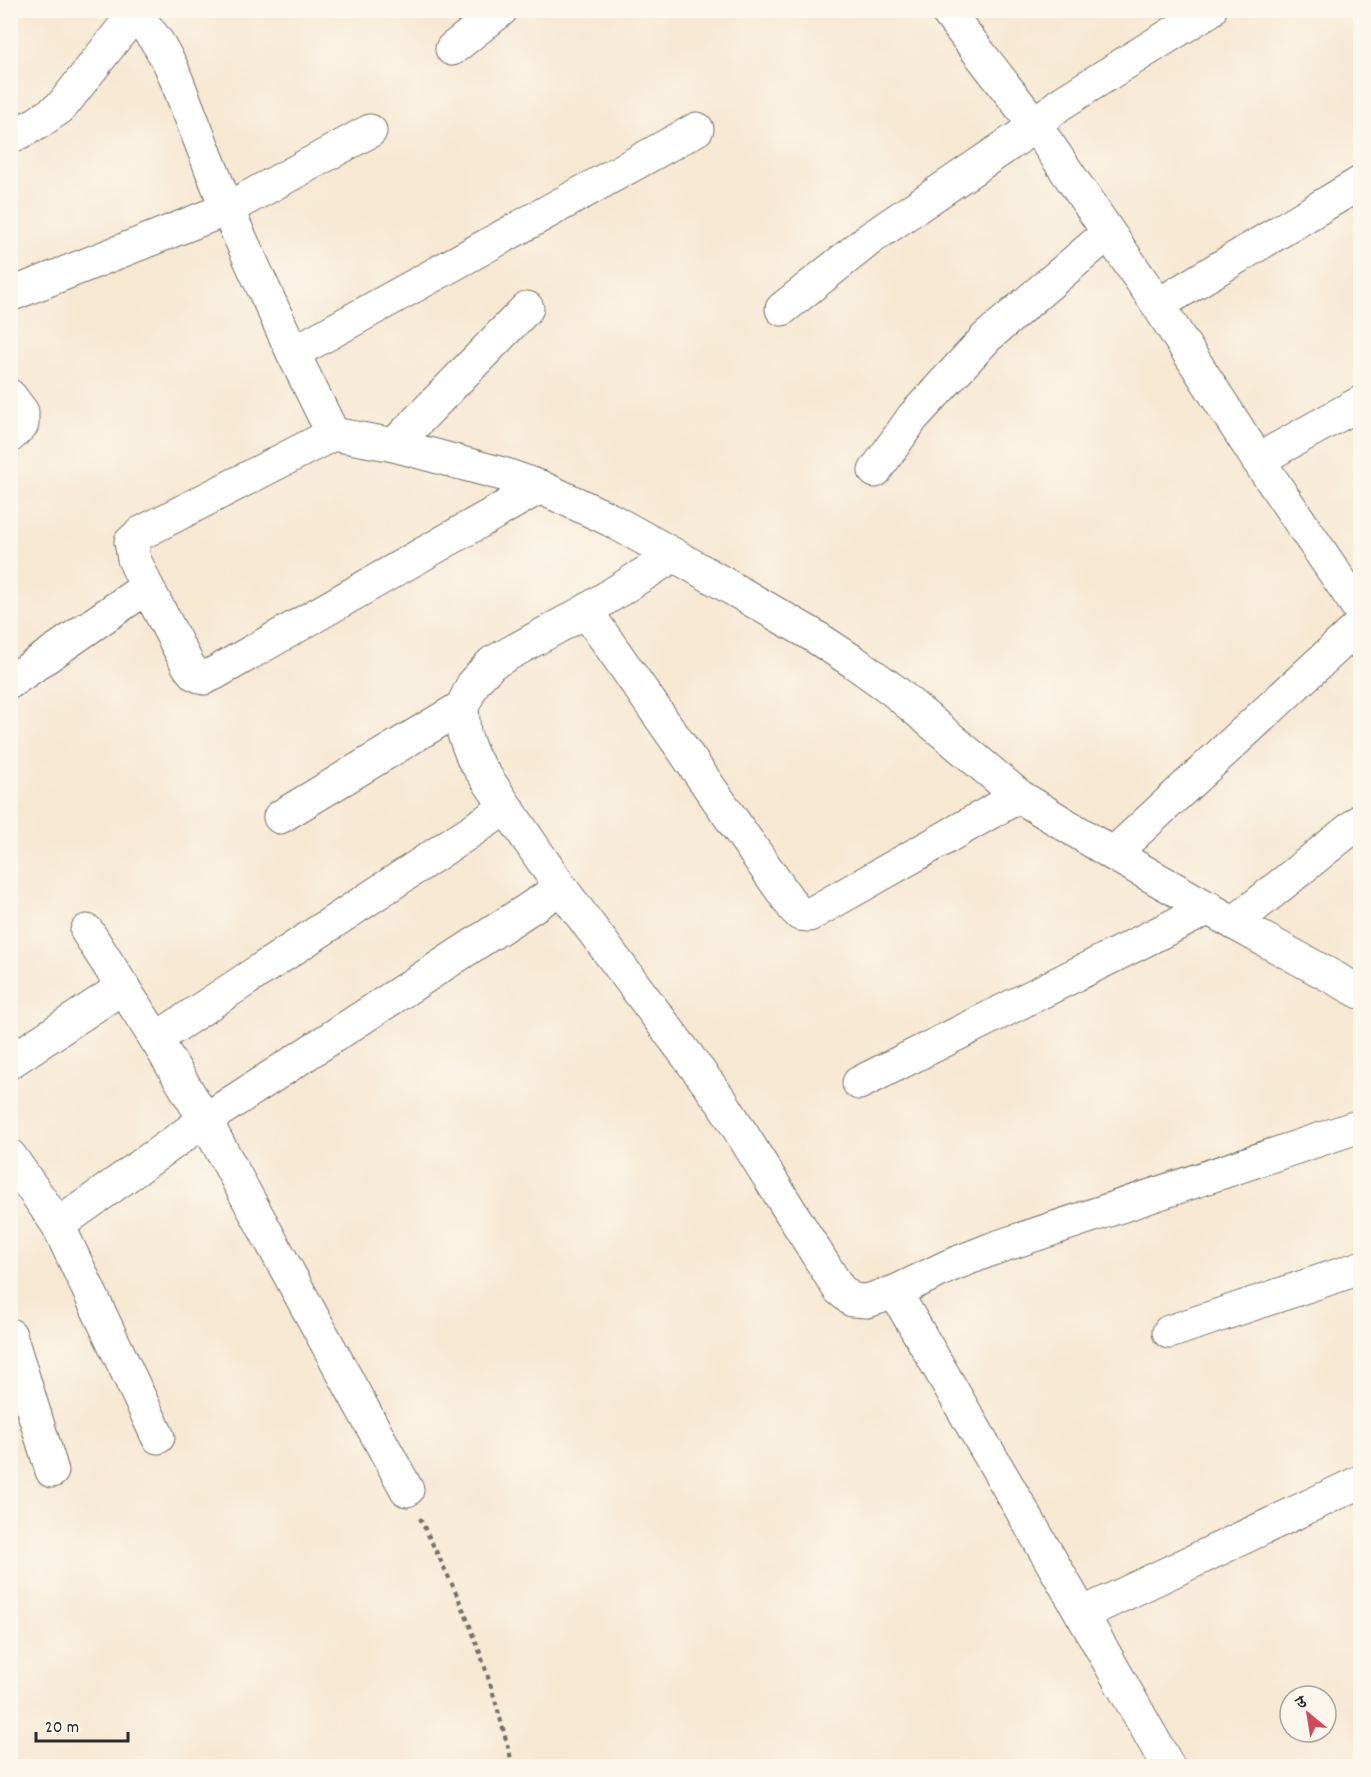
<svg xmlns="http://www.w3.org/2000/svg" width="1371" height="1777" viewBox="0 0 1371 1777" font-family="Dekko,'Playpen Sans Deva',sans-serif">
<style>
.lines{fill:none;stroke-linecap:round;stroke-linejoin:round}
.street-casing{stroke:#726d65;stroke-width:35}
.secondary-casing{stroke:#726d65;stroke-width:35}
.path{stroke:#726d65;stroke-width:4;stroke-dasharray:4.5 4.5;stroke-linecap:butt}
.street{stroke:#fff;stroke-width:33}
.secondary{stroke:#fff;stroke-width:33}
</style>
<rect width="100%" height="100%" fill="#fbf7ec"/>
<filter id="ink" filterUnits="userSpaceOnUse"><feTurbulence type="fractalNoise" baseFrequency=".0167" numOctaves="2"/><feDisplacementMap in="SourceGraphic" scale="12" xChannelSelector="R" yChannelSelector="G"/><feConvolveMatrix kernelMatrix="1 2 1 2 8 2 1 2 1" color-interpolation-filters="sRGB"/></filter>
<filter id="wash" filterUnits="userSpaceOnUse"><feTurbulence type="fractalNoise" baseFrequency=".008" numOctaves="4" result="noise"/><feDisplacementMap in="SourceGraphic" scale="24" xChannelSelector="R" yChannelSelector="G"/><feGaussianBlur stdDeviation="1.35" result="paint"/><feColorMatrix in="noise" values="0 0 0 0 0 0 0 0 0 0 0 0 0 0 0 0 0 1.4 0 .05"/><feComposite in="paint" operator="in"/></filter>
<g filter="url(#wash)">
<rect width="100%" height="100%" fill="#f7e8d2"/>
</g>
<g filter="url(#ink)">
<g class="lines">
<defs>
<g id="street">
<path d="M 133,10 L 158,43 L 171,66 L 227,209 L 293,353 L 333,434 L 394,445 L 506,475 L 540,487 L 609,519 L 674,555 L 811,634 L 854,662 L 893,690 L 1019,796 L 1113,854 L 1234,923 L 1360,992"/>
<path d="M 452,49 L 501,10"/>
<path d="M 10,137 L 36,124 L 61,107 L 135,13"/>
<path d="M 10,295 L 227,209 L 370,131"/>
<path d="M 1158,305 L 1360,183"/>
<path d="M 782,309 L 871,238 L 1018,138 L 1060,104 L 1210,10"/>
<path d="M 293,353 L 697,129"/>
<path d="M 10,396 L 22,412 L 22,424 L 10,436"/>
<path d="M 333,434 L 141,533 L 131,542 L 134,559 L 147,587 L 189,667 L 195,674 L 204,678 L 215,673 L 540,487"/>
<path d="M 394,445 L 527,308"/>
<path d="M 1258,460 L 1360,403"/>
<path d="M 875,471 L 913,417 L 987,337 L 1108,233"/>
<path d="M 674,555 L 586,611 L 492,663 L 474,682 L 462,707 L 464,734 L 473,758 L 561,888 L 722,1102 L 839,1289 L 852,1300 L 867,1301 L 895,1292 L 949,1266 L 992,1249 L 1360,1126"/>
<path d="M 586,611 L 794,908 L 800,914 L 809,915 L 818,910 L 1019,796"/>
<path d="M 10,682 L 147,587"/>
<path d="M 280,817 L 462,707"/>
<path d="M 1113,854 L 1360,625"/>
<path d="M 1234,923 L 1360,821"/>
<path d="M 87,931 L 156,1039 L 506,808"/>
<path d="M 156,1039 L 205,1120 L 407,1490"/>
<path d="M 10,1062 L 123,987"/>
<path d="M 859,1083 L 1209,908"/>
<path d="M 10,1156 L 58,1225 L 158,1437"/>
<path d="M 58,1225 L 205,1120 L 561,888"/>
<path d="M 895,1292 L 1082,1614 L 1168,1766"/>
<path d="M 1169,1332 L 1360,1268"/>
<path d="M 10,1335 L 52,1471"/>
<path d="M 1082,1614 L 1360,1482"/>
</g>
<path id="secondary" d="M 946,10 L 1035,125 L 1158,305 L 1258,460 L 1360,610"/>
</defs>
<!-- street casing -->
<use href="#street" class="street-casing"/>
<!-- secondary casing -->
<use href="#secondary" class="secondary-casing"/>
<!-- path -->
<path class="path" d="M 420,1518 C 434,1548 450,1578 463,1609 C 485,1660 499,1713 513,1766"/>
<!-- street -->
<use href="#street" class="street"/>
<!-- secondary -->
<use href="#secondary" class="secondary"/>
</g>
</g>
<!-- margin -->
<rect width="1371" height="1777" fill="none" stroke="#fbf7ec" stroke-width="36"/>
<!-- north arrow -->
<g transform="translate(1308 1714) rotate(330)"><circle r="28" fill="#fbf7ec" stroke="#a8a59f" stroke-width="1.5"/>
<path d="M0-4.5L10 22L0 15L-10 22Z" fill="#d1495b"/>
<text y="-9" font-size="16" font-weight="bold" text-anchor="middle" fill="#2b2b2b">उ</text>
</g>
<!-- scale -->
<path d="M36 1732v9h92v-9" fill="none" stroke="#2b2b2b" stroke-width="3"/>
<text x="45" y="1732" font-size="18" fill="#2b2b2b" stroke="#fbf7ec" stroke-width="4.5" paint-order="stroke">20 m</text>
</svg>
